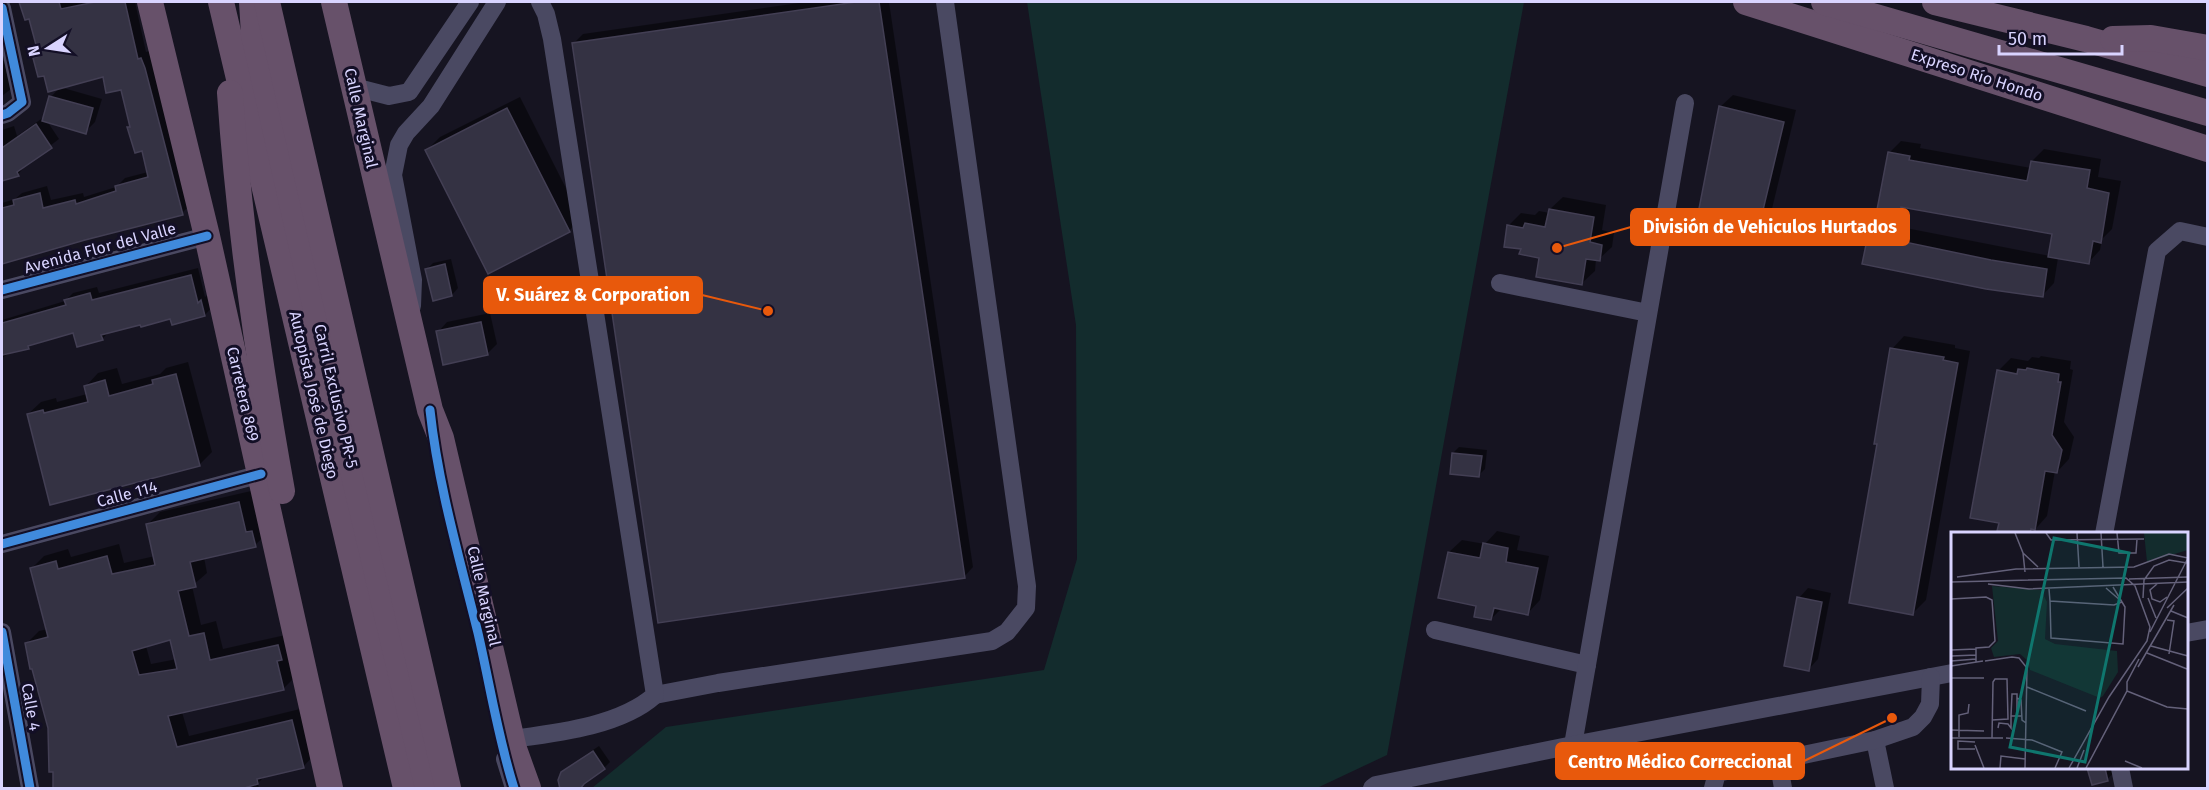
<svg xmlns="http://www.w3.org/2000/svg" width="2209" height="790" viewBox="0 0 2209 790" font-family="'Fira Sans',sans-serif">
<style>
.green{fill:#132c2d}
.shadow{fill:#0007;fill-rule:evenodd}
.building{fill:#343243;stroke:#433f54;stroke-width:1.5;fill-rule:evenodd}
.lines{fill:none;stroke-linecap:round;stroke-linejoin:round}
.minor{stroke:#4a4962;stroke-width:18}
.highway{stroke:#67516a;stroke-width:26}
.cycleway-casing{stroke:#130f26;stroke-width:13}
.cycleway{stroke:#408adc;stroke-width:9}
.labels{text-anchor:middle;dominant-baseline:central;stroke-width:6;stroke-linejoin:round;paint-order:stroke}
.street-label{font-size:16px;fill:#d9d4ff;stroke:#130f26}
.inset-road{fill:none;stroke:#64617a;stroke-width:1.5}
.view{fill:#0f766e;fill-opacity:0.15;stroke:#0f766e;stroke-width:3}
.inset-edge{fill:none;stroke:#d9d4ff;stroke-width:3}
.leader{fill:none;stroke:#e8590c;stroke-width:2}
.callout-dot{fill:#e8590c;stroke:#130f26;stroke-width:2}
.callout{fill:#e8590c;stroke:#e8590c;stroke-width:2}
.callout-label{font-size:18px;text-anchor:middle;font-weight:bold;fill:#fff}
</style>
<rect width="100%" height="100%" fill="#161421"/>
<!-- green -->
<path class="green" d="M 1027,2 L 1524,2 L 1387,755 L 1317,788 L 592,788 L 666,727 L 1044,670 L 1077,559 L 1076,325 Z"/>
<!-- shadow -->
<g class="shadow">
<path d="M 21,2 L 135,2 L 146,52 L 149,51 L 190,205 L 182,213 L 2,263 L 2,203 L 15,199 L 22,193 L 47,186 L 51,200 L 83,193 L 84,197 L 116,187 L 125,178 L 148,172 L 143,149 L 129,128 L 132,125 L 122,88 L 104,75 L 45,74 L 34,58 L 39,54 L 30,17 L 26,18 Z"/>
<path d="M 806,2 L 889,2 L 973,567 L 964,577 L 573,44 L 583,34 Z"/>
<path d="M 2,61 L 4,61 L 11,89 L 2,96 Z"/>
<path d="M 60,87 L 102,99 L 95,122 L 85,132 L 47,121 L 59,139 L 25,165 L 18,175 L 2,179 L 2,130 L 14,126 L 17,136 L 44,117 L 51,97 Z"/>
<path d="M 1733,95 L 1796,110 L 1770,217 L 1758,230 L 1720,107 Z"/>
<path d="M 520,97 L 581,218 L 569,231 L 427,150 L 440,137 Z"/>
<path d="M 1901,141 L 1921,144 L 1920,148 L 2031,168 L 2032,161 L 2044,149 L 2101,159 L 2098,177 L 2121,181 L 2112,229 L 2102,239 L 2100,250 L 2088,263 L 2058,258 L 2054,283 L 2042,296 L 1869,236 L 1875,230 L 1889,153 ZM 1910,207 L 2053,233 L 2050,256 L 1906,228 Z"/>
<path d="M 1563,197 L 1606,205 L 1602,230 L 1614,233 L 1612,247 L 1599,259 L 1596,259 L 1595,271 L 1582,283 L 1541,256 L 1522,248 L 1509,225 L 1521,213 L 1535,215 L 1539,211 L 1550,213 L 1550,209 Z"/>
<path d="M 451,259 L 458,288 L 452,295 L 427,269 L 433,263 Z"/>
<path d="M 198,268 L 205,297 L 209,294 L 212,307 L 205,315 L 173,323 L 171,317 L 141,323 L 109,332 L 102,339 L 74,331 L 32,343 L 28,348 L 11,352 L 2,358 L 2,320 L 65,301 L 73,293 L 97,287 L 99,293 Z"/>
<path d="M 490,313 L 497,344 L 487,354 L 438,332 L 447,322 Z"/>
<path d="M 1904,336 L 1955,345 L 1955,348 L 1970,351 L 1926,600 L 1913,613 L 1879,443 L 1892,349 Z"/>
<path d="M 2041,356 L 2071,361 L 2070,369 L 2073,370 L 2064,422 L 2074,437 L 2069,459 L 2057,472 L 2055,471 L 2047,516 L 2031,534 L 2017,534 L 2000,522 L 1998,371 L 2011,358 L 2028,361 L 2032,357 L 2039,358 Z"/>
<path d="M 188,362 L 212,452 L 199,465 L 28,414 L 41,402 L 56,398 L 57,402 L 87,394 L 86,386 L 98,373 L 117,368 L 122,384 L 160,374 L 166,368 Z"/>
<path d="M 1459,447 L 1487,450 L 1485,469 L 1479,475 L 1453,453 Z"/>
<path d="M 251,491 L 268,533 L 255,545 L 204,557 L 207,573 L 192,586 L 201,625 L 216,621 L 223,649 L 290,634 L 295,677 L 283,689 L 182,712 L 189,736 L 304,708 L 315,754 L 303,767 L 265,776 L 258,783 L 259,788 L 55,788 L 49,728 L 26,644 L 39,631 L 48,629 L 32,568 L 44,556 L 68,549 L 71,557 L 119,544 L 124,563 L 155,556 L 148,524 L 160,512 ZM 171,638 L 177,659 L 151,664 L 146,646 Z"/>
<path d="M 1497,531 L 1520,536 L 1517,550 L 1549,556 L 1540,600 L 1528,613 L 1502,608 L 1491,619 L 1478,605 L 1449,552 L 1462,540 L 1485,544 Z"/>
<path d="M 1808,588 L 1831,593 L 1818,659 L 1809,669 L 1799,598 Z"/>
<path d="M 599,746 L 610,762 L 604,768 L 562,773 L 569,766 Z"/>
<path d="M 2089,768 L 2112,768 L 2114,773 L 2107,779 L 2093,783 Z"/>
</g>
<!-- building -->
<g class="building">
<path d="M 19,2 L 59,2 L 61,9 L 95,2 L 125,2 L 138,59 L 141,58 L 145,68 L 183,215 L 85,240 L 2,264 L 2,208 L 14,205 L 13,200 L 40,193 L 43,208 L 75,200 L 76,204 L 116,191 L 115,186 L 148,177 L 142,151 L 135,153 L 127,127 L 130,127 L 121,90 L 106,93 L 103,77 L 48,92 L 44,76 L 38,77 L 33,58 L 39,56 L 29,19 L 25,20 Z"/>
<path d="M 856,2 L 879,2 L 965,578 L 658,623 L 572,43 Z"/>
<path d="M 49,96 L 93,108 L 86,134 L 42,121 Z"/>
<path d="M 1719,106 L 1784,122 L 1758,231 L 1697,219 Z"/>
<path d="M 507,108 L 570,232 L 488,274 L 425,150 Z"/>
<path d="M 36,124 L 52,148 L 17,172 L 19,176 L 2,181 L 2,148 Z"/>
<path d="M 1888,152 L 1910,156 L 1909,160 L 2027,181 L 2031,161 L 2090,170 L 2087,188 L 2109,193 L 2101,243 L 2093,241 L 2089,264 L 2048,257 L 2052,234 L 1901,207 L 1895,240 L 1991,260 L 2047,269 L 2043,297 L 1986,289 L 1862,264 L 1868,235 L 1872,236 Z"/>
<path d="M 1549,209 L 1594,217 L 1590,242 L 1602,245 L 1600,261 L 1586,259 L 1582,285 L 1536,277 L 1539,258 L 1519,254 L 1521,249 L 1504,247 L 1507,225 L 1523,228 L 1525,223 L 1545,227 Z"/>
<path d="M 445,264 L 452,296 L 433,301 L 425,269 Z"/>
<path d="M 191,275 L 198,303 L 201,300 L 205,316 L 172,325 L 170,319 L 141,327 L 140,325 L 101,335 L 103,340 L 77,347 L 73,333 L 28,346 L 29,349 L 2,355 L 2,323 L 66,305 L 64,300 L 90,293 L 92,300 Z"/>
<path d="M 481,322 L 488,355 L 443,365 L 436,331 Z"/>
<path d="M 1890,348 L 1944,357 L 1943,360 L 1958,363 L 1913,615 L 1849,603 L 1877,444 L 1874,444 Z"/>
<path d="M 2027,368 L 2059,374 L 2058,382 L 2061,382 L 2052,435 L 2062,450 L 2057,473 L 2045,471 L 2035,530 L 2031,529 L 2030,534 L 2010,534 L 1997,531 L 1999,523 L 1970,518 L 1997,370 L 2017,374 L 2018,369 L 2026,370 Z"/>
<path d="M 176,374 L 200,466 L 50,505 L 27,414 L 43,410 L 44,413 L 88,402 L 84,386 L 105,380 L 109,396 L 153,384 L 152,380 Z"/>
<path d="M 1452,453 L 1482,456 L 1479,477 L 1450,474 Z"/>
<path d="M 239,502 L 246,532 L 252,531 L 256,547 L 190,562 L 196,587 L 178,591 L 189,636 L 204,633 L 210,660 L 278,645 L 282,660 L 277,661 L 284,690 L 168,716 L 177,747 L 292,720 L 304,768 L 257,779 L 258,784 L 241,789 L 53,789 L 53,772 L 49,772 L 48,728 L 32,669 L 30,669 L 25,643 L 48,637 L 30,568 L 56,561 L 58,569 L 107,556 L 112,574 L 155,565 L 146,524 ZM 170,640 L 177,669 L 139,675 L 132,651 Z"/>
<path d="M 1483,543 L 1508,548 L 1506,562 L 1538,568 L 1528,615 L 1494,608 L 1491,620 L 1474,617 L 1476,606 L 1438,598 L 1448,552 L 1480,558 Z"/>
<path d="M 1797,597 L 1822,602 L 1809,671 L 1784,666 Z"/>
<path d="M 593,751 L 605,769 L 584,784 L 580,789 L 560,789 L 558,780 L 561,772 Z"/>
<path d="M 2087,768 L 2105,768 L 2108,781 L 2092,785 Z"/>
</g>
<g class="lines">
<!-- minor -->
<g class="minor">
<path d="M 2,8 L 22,102 L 8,113 L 2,115"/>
<path d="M 354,87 L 389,96 L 409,92 L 470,2"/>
<path d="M 1500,283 L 1648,313"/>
<path d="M 2,290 L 207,236"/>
<path d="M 412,306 L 413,280 L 393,175 L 399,145 L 406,133 L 431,106 L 497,2"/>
<path d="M 2104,534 L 2157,251 L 2180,231 L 2208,237"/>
<path d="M 2,544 L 261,474"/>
<path d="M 1435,630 L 1587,665"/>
<path d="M 2,632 L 30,788"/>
<path d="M 2186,633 L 2208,629"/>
<path d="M 655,695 L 718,683 L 992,641 L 1007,632 L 1026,608 L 1027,586 L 945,2"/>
<path d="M 512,739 C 556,733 621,726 655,695 L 552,39 L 546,14 L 540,2"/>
<path d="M 1875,740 L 1885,788"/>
<path d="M 1573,745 L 1685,103"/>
<path d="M 505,759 L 514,788"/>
<path d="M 1778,760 L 1783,788"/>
<path d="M 2120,768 L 2124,788"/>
<path d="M 1372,788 L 1376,785 L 1573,745 L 1952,673"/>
<path d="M 1713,788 L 1717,773 L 1875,740 L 1913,727 L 1923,717 L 1930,704 L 1931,677"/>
</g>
<!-- highway -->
<g class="highway">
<path d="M 150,2 L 207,236 L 330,788"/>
<path d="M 221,2 L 406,788"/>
<path d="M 252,2 L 254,35 L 346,442 L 428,788"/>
<path d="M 267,2 L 448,788"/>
<path d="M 334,2 L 430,410 L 441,438 L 514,749 L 528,788"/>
<path d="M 1746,2 L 2208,149"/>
<path d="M 1824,2 L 2208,113"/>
<path d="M 1935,2 L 2086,39 L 2208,74"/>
<path d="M 2113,39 L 2151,38 L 2208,48"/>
<path d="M 230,93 C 239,227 258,358 282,491"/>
</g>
<defs>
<g id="cycleway">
<path d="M 2,8 L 22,102 L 8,113 L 2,115"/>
<path d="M 2,290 L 207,236"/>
<path d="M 430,410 C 438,485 460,560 478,633 C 490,685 498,738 514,788"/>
<path d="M 2,544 L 261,474"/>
<path d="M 2,632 L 30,788"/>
</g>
</defs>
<!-- cycleway casing -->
<use href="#cycleway" class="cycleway-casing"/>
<!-- cycleway -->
<use href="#cycleway" class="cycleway"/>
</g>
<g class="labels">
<!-- street labels -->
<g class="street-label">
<text transform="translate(1977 75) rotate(18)">Expreso Río Hondo</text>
<text transform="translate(361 118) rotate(77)">Calle Marginal</text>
<text transform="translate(100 248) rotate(-15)">Avenida Flor del Valle</text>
<text transform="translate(243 394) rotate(77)">Carretera 869</text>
<text transform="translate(314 395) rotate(77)">Autopista José de Diego</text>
<text transform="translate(336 396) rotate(77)">Carril Exclusivo PR-5</text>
<text transform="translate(127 494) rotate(-15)">Calle 114</text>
<text transform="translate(484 596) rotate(77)">Calle Marginal</text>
<text transform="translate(31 707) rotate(80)">Calle 4</text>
</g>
</g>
<!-- overview -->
<g transform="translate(1951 532)">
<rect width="237" height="237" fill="#161421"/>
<path d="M 193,1 L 237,1 L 237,18 L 196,30 ZM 41,54 L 90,58 L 96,70 L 94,107 L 104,112 L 166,119 L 167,140 L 152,164 L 149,166 L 79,138 L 77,129 L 69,122 L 43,125 L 40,116 L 47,109 Z" fill="#132c2d"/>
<path class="inset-road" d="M 64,1 L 72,21 L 74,40M 95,1 L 100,8 L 193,7M 126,1 L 128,35M 150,1 L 152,35M 166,1 L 168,21 L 185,21 L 186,7M 72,21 L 87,35M 6,45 L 65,37 L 183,35 L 218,22 L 237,26M 178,47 L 237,45M 77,48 L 175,46 L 184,54 L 199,95 L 196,109 L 158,165 L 118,236M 0,50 L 80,48M 37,52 L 78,57 L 237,50M 206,52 L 199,58 L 201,67 L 209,70 L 216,65M 155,56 L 170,69M 98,57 L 99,69 L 163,73 L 171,70M 192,66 L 193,48 L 203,34 L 218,28 L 236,31M 197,66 L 205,86M 0,67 L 35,65 L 41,68 L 44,109 L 38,115 L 25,116 L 25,130M 99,69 L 100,106 L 172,112 L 174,75 L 162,55M 216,76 L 237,56M 220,79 L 237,86M 216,88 L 223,89 L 218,122M 199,100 L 237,26M 200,114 L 237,124M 0,118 L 25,117M 196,121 L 236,137M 0,124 L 25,123M 0,129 L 25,127M 34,129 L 61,125 L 68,126 L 76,136 L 74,236M 0,134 L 32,129M 187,135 L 223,73M 0,146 L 33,146M 76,155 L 135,179M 176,159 L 176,150 L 188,127M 66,166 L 70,168 L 71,188 L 75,191M 66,184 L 66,162 L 61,162 L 60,184 L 70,184M 47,196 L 48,191 L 57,192 L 60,196 L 60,184M 0,198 L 33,199M 8,205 L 8,183 L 17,181 L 18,172M 0,206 L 52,206M 41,206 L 42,150 L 44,147 L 56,147 L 57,187 L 41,188M 55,206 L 81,208 L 111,220 L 104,236M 24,213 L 33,236M 24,217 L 7,217 L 7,209 L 24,210M 174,229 L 191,236M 49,236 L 50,224 L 74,227M 126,236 L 133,218M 135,236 L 176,159 L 216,175 L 237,177"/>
<path class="view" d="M 103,6 L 178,21 L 134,230 L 59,215 Z"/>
<rect width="237" height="237" class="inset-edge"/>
</g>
<!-- callouts -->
<path class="leader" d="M1557 248L1631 227M768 311L702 295M1892 718L1804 761"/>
<g class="callout-dot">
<circle cx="1557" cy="248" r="6"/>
<circle cx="768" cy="311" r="6"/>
<circle cx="1892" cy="718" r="6"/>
</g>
<g class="callout">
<rect x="1631" y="209" width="278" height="36" rx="6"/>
<rect x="484" y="277" width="218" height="36" rx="6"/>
<rect x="1556" y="743" width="248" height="36" rx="6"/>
</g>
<g class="callout-label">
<text x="1770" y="233">División de Vehiculos Hurtados</text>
<text x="593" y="301">V. Suárez &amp; Corporation</text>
<text x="1680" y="768">Centro Médico Correccional</text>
</g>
<!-- border -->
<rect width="2209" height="790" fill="none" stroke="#d9d4ff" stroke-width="6"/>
<!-- north arrow -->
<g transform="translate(48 48) rotate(258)" stroke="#130f26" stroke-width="4.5" paint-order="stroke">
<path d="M0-4.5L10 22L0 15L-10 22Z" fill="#d9d4ff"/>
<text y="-9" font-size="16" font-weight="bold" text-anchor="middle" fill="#d9d4ff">N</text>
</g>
<!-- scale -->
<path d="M1999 45v9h123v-9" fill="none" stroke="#d9d4ff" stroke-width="3"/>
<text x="2008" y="45" font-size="18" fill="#d9d4ff" stroke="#130f26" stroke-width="4.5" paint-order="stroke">50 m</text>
</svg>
